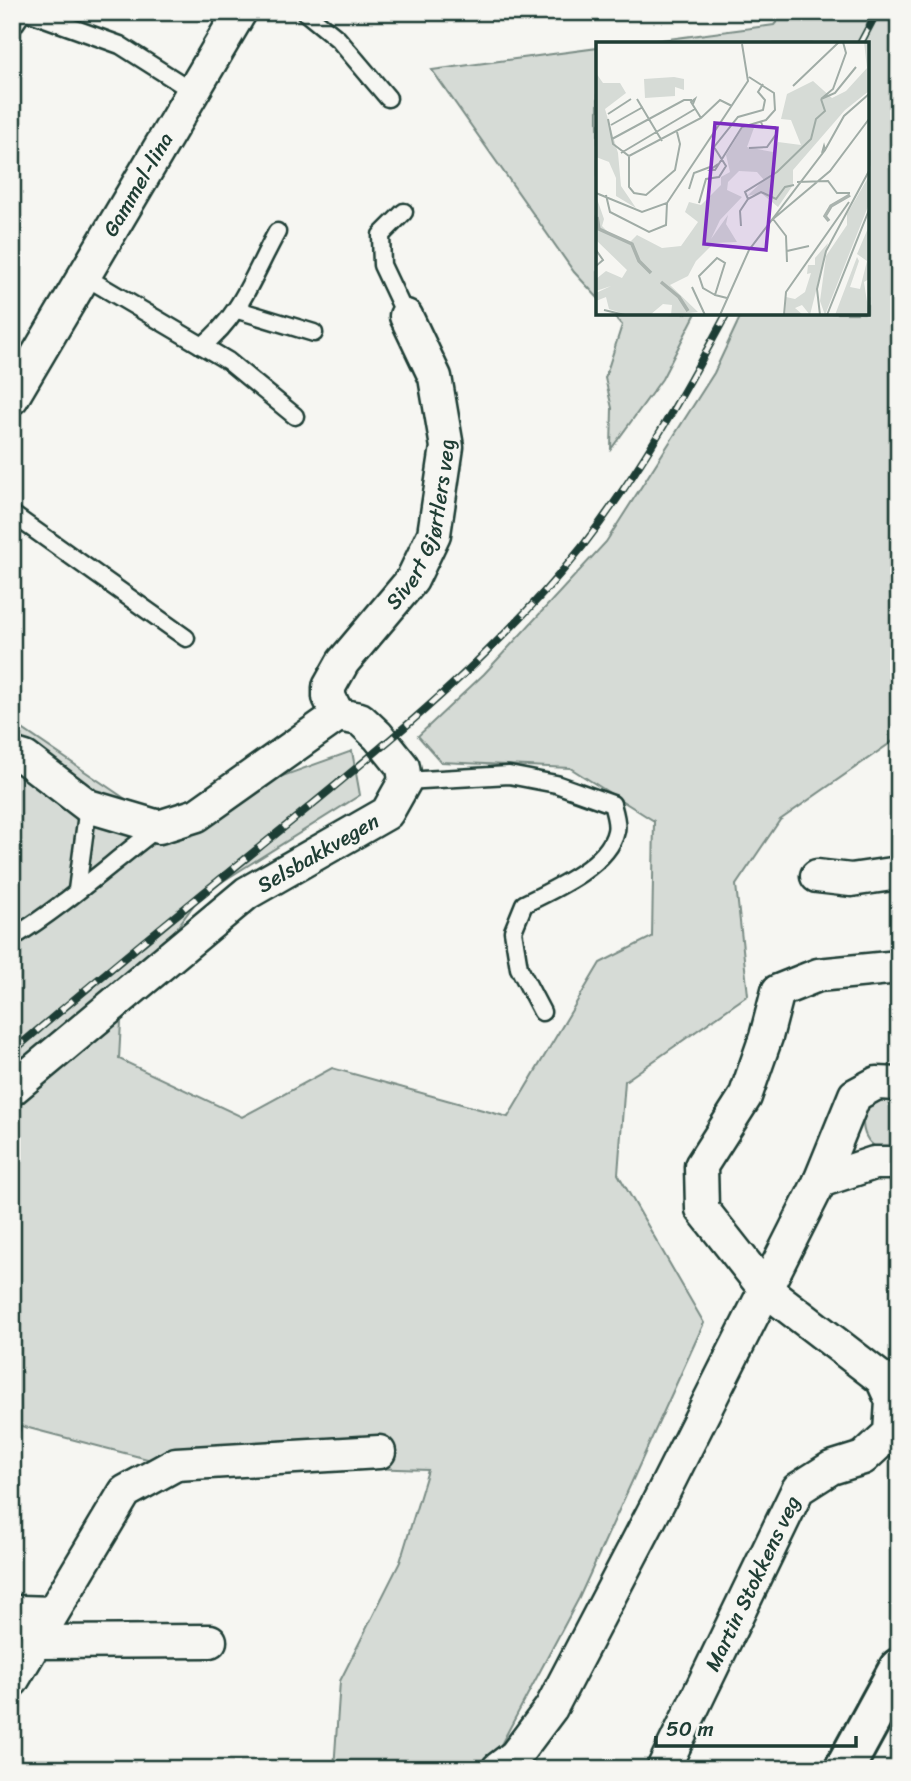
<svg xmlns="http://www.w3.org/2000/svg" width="911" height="1781" viewBox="0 0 911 1781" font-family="Sriracha,sans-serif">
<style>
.green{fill:#d6dbd6;stroke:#7a8c85;stroke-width:2}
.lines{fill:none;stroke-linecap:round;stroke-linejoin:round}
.service-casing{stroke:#1f3d34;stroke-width:21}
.minor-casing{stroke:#1f3d34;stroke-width:37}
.tertiary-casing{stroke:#1f3d34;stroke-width:44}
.service{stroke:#f6f6f2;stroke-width:16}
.minor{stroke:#f6f6f2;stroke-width:32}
.tertiary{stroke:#f6f6f2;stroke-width:38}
.rail-casing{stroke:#1f3d34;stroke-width:8}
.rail{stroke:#f6f6f2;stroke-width:5;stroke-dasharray:16;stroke-linecap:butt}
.labels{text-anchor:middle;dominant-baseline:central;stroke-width:7;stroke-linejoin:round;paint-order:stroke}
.street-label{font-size:21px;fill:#1f3d34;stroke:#f6f6f2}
.inset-river{fill:none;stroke:#aab3ae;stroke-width:3.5}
.inset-road{fill:none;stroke:#a0aca6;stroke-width:2}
.view{fill:#7b2cbf;fill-opacity:0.15;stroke:#7b2cbf;stroke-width:3.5}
.inset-edge{fill:none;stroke:#1f3d34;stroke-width:3.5}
</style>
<rect width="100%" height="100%" fill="#f6f6f2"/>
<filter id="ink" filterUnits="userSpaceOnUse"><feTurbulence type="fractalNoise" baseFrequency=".0143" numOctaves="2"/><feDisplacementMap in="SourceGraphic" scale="14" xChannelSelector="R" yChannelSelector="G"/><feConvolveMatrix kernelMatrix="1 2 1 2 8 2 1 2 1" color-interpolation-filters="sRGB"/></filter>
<g filter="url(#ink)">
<!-- green -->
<g class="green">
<path d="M 785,12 L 899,12 L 899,732 L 896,739 L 780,820 L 736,885 L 748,995 L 625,1081 L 618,1174 L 704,1323 L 579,1598 L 496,1754 L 464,1769 L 334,1769 L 340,1681 L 400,1562 L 428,1470 L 155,1461 L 21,1426 L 12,1456 L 12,722 L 158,821 L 352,751 L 360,795 L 201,895 L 122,1003 L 119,1059 L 242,1117 L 332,1068 L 508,1117 L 600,963 L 652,937 L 654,821 L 570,768 L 441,762 L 418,736 L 484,674 L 606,542 L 714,373 L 742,313 L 867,313 L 867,44 L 631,44 L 774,25 Z"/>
<path d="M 598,48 L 598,298 L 574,272 L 432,70 Z"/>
<path d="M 611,313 L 696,313 L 662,379 L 611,449 L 612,408 L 605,378 L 622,325 Z"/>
<path d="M 899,1095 L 899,1149 C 894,1149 886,1150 881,1149 C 859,1143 857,1109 876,1098 C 882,1095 892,1096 899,1095 Z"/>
</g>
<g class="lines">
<defs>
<g id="service">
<path d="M 28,12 L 120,45 L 194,92"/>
<path d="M 305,12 L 338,39 L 388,98"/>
<path d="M 12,28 L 23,12"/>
<path d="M 404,212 L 381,235 L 382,265 L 406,316"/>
<path d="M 84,276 L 228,361 L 295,416"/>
<path d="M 238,310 L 314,333"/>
<path d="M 202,346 C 241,316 254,273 277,232"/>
<path d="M 12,514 L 186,638"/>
<path d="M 405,781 L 509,775 L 556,784 L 612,804 C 614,811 618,823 616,831 C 609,865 553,890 524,904 L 513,931 L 519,968 L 542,1012"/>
<path d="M 77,890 L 88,806"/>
<path d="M 12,938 C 64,906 110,864 159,827"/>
</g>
<g id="minor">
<path id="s1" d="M 12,398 L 240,12"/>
<path id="s2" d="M 338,715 L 329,697 L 329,687 L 343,662 L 412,580 L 434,534 L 447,447 L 435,377 L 406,316"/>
<path d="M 12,754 L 25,758 L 88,806 L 159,827 L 197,815 L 338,715 L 360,719 L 378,736 L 403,767 L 405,781 L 387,813 L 247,893 L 12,1089"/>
<path d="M 817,876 L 851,880 L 899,873"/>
<path d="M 820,1181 L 874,1163 L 899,1163"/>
<path d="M 12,1620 L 20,1612 L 52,1613"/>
<path d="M 35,1642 L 210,1641"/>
<path d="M 12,1681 L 125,1492 L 176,1464 L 379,1452"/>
<path d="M 498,1769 L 515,1756 L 551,1708 L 657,1505 L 820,1181 L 855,1095 L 877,1083 L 899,1084"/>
<path id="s3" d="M 663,1769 L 798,1489 L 831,1468 L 863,1458 L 890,1433 L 892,1401 L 882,1379 L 765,1289 L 702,1209 L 701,1166 L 745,1097 L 766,1037 L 778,991 L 818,975 L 899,967"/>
</g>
<path id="tertiary" d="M 844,1769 L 899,1668"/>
</defs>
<!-- service casing -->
<use href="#service" class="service-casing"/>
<!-- minor casing -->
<use href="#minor" class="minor-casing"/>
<!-- tertiary casing -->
<use href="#tertiary" class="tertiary-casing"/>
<!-- service -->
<use href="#service" class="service"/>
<!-- minor -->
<use href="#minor" class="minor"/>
<!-- tertiary -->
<use href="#tertiary" class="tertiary"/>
<defs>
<g id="rail">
<path d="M 860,44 L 877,12"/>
<path d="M 12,1052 C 106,971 202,894 298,816 C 399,734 501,649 582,547 C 639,473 683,395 727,313"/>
</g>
</defs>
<!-- rail casing -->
<use href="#rail" class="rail-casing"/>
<!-- rail -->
<use href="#rail" class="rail"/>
</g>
</g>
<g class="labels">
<!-- street labels -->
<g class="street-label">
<text stroke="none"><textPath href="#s1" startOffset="248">Gammel-lina</textPath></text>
<text stroke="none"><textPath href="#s2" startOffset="222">Sivert Gjørtlers veg</textPath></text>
<text transform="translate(318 853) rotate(-30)">Selsbakkvegen</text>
<text stroke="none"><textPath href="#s3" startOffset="206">Martin Stokkens veg</textPath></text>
</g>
</g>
<!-- overview -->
<g transform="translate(596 42)">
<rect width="273" height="273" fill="#f6f6f2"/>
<path d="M 268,0 L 273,0 L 273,49 L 249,68 L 197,128 L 197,143 L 182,165 L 165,151 L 151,154 L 168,138 L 161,130 L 143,129 L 132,140 L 131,148 L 146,155 L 124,178 L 115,197 L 132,173 L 130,182 L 141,200 L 118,201 L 100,219 L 92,234 L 74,243 L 102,270 L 75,273 L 76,263 L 67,262 L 54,273 L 31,273 L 13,267 L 10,255 L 0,259 L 0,251 L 15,244 L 0,249 L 0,237 L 10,229 L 26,236 L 31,228 L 0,198 L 0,154 L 8,177 L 6,184 L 12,190 L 34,200 L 41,193 L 66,206 L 85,204 L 102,180 L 89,170 L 93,160 L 105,163 L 125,143 L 125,135 L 134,130 L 130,113 L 147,85 L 159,83 L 151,105 L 177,110 L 182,100 L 205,103 L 195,78 L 185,77 L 191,52 L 217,39 L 236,56 L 250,49 L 271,26 ZM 0,31 L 7,41 L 24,41 L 30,51 L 9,67 L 22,111 L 25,144 L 40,166 L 20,154 L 20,136 L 13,120 L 0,115 ZM 78,35 L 88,37 L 88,48 L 79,45 L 79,54 L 49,56 L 48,37 ZM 273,134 L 273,162 L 229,273 L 224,259 L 230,214 L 251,183 L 251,172 ZM 273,184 L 273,237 L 268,240 L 273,273 L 239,273 L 261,215 L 263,219 L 254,245 L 264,247 L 271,219 L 261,212 ZM 232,201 L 214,273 L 206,263 L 199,266 L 207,273 L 189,273 L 190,255 L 199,257 L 209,250 L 215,231 L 211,232 L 212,223 L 219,223 L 219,216 Z" fill="#d6dbd6"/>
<path class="inset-river" d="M 1,175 L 3,187 L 36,202 L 43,219 L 55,231M 233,179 L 229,174 L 235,164 L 254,153M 65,240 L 83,255 L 92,269"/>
<path class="inset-road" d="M 197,44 L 243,0M 41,57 L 66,99M 225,57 L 237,47 L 250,11 L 247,0M 225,57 L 239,51 L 260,25M 97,62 L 99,57 L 95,60 L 105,76M 12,72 L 35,57M 12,77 L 17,102 L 33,114 L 105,76 L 124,58 L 136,64M 15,83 L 47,65M 16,97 L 88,58 L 96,58M 153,106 L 171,105 L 181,91 L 179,85 L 167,85 L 165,80M 229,108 L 248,74 L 273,52M 25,111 L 99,67M 33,114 L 33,145 L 38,151 L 50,153 L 79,128 L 84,102 L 81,90M 122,122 L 114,128 L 119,128 L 146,85 L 170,78 L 179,68 L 178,51 L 153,35M 201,140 L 232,139 L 241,151 L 254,151M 93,147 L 98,131 L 114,125M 0,151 L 46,170 L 71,161 L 152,39 L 146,2M 10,153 L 14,170 L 53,190 L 70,183 L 71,161M 152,157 L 149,150 L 181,130 L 215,97 L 220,77 L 229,69 L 225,57M 103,161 L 110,137 L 123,135 L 130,124 L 118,105 L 142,75 L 167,68 L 169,58 L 162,50 L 167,42M 177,177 L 234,129 L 273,77M 177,177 L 190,194 L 191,220M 145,184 L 144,169 L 152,157 L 165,150 L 180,157 L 189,145 L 198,143M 0,208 L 7,218 L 0,224M 191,209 L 213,204M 96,245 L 109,273M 119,253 L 107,246 L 103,234 L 121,216 L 129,221 L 119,253 L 131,256M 8,268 L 29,273M 90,273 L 112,273M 124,273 L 153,208 L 229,108 L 228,104 L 226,111M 188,273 L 190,250 L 253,160M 224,273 L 221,247 L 230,209 L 273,129M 231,273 L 273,168"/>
<path class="view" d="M 119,81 L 181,86 L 170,208 L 108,202 Z"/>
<rect width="273" height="273" class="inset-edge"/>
</g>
<!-- margin -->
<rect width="911" height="1781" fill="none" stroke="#f6f6f2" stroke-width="42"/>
<rect x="21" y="21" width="869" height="1739" fill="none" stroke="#1f3d34" stroke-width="2.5" filter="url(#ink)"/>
<!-- scale -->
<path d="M656 1736v10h200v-10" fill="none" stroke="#1f3d34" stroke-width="3.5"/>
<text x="666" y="1736" font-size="21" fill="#1f3d34" stroke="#f6f6f2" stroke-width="5" paint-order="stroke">50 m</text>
</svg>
